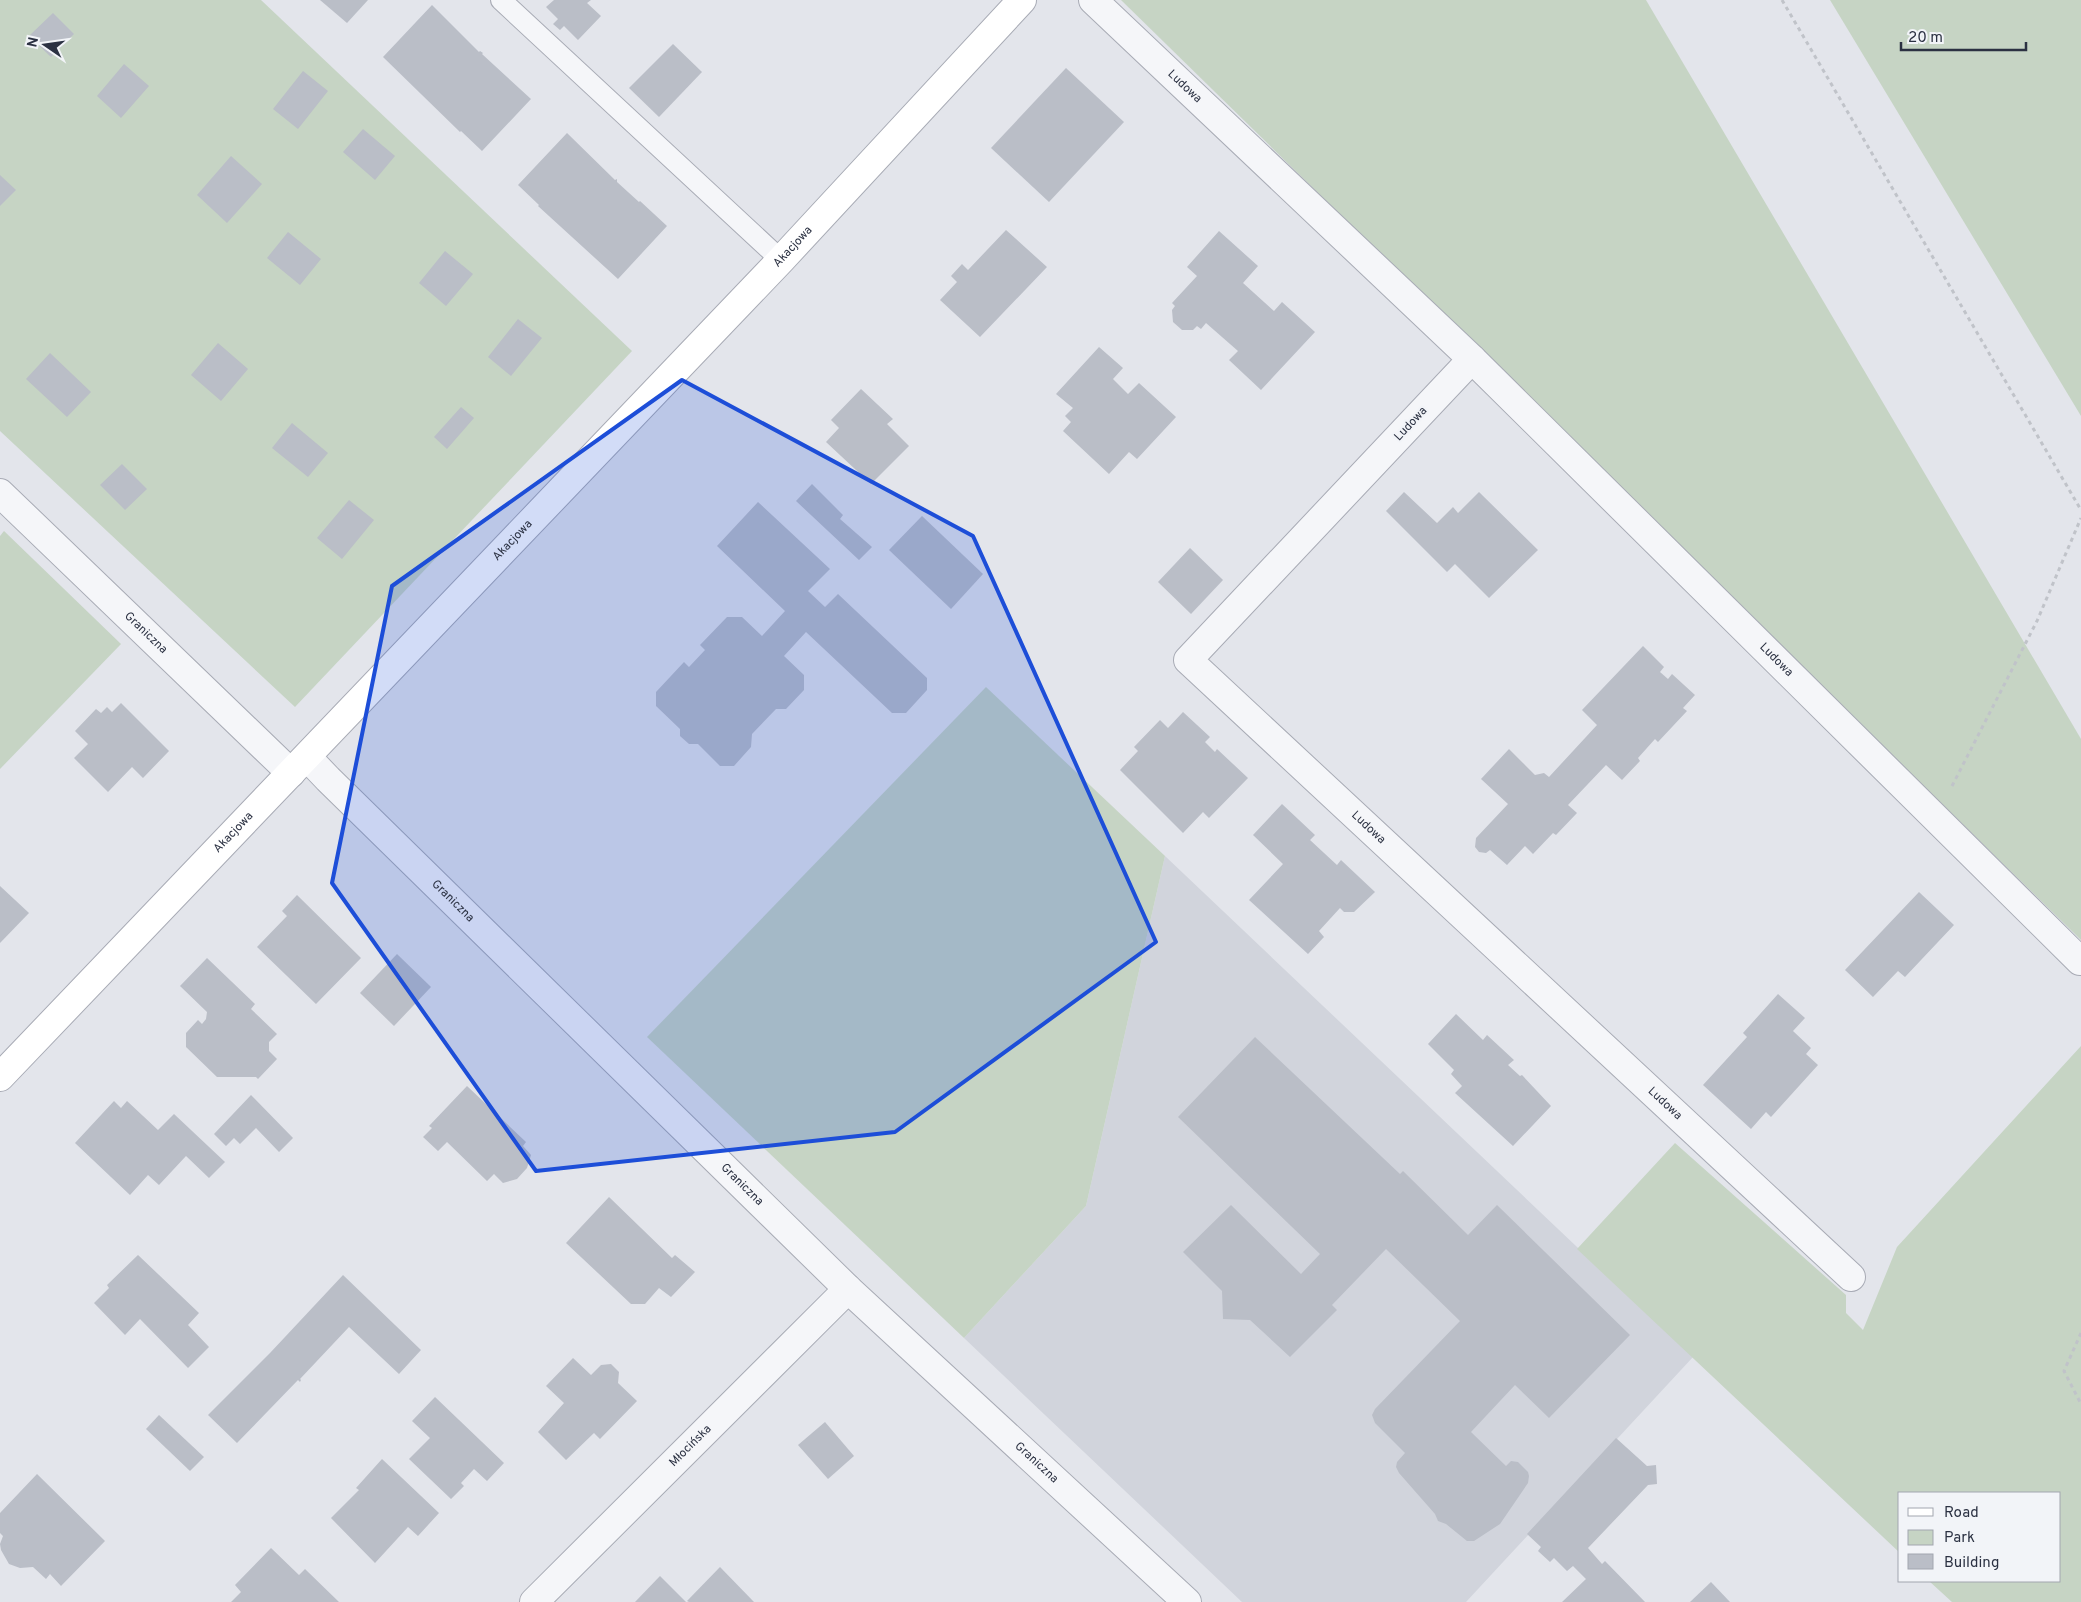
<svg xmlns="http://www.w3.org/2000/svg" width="2081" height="1602" viewBox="0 0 2081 1602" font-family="Overpass,sans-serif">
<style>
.built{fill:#d1d4dc}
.green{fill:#c6d4c4}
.building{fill:#babec7}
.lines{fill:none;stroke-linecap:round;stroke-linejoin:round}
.lane-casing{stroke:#a8abb5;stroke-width:22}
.street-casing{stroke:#a8abb5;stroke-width:30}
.secondary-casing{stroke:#a8abb5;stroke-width:30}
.path{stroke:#c0c3c9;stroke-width:3;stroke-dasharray:4 4;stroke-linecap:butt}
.lane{stroke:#f5f6f9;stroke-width:20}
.street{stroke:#f5f6f9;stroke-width:28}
.secondary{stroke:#fff;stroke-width:28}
.marked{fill:#1d4ed8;fill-opacity:0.2;stroke:#1d4ed8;stroke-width:4;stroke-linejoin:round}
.labels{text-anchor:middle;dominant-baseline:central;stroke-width:4.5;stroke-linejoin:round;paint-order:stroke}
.street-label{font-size:12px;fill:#2b3142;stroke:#f2f4f8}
</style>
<rect width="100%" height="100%" fill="#e3e5eb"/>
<!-- built -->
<path class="built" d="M 1165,856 L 1693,1357 L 1466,1602 L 1242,1602 L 964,1338 L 1086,1206 Z"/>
<!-- green -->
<g class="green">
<path d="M 0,0 L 261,0 L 632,351 L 295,707 L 0,431 Z"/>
<path d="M 1121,0 L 1646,0 L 2081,739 L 2081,940 Z"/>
<path d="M 1830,0 L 2081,0 L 2081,416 Z"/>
<path d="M 4,531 L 121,644 L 0,769 L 0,536 Z"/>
<path d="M 986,687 L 1165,856 L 1086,1206 L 964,1338 L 647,1037 Z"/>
<path d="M 2081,1046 L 2081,1602 L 1952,1602 L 1929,1581 L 2060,1581 L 2060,1493 L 1900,1493 L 1900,1553 L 1577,1249 L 1675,1143 L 1846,1295 L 1846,1313 L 1863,1330 L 1897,1247 Z"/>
</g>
<!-- building -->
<g class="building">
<path d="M 320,0 L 368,0 L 347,23 Z"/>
<path d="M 554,0 L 591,0 L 587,3 L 601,16 L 578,40 L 564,26 L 560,30 L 553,24 L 558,19 L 546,7 Z"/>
<path d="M 432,5 L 479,52 L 480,51 L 483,53 L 482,54 L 531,99 L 482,151 L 461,131 L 460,132 L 383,57 Z"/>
<path d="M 53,13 L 74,34 L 51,57 L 29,36 Z"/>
<path d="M 673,44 L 702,72 L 659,117 L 629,88 Z"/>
<path d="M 124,64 L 149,86 L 121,118 L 97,96 Z"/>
<path d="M 1066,68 L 1124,122 L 1049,202 L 991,148 Z"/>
<path d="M 303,71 L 328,91 L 298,129 L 273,109 Z"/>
<path d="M 363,129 L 395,156 L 375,180 L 343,152 Z"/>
<path d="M 567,133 L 615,180 L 617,179 L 617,182 L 639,202 L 640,201 L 667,226 L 618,279 L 538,206 L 539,205 L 518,185 Z"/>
<path d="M 231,156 L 262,184 L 227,223 L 197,195 Z"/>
<path d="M 0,175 L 16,190 L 0,206 Z"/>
<path d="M 1006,230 L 1047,267 L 980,337 L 940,300 L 957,282 L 951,276 L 962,264 L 968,270 Z"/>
<path d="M 1219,231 L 1258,266 L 1243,283 L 1274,311 L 1282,302 L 1315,332 L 1261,390 L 1229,360 L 1238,351 L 1206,323 L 1201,329 L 1197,326 L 1193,330 L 1182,330 L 1173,322 L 1172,310 L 1175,306 L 1172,303 L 1197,276 L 1187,267 Z"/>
<path d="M 288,232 L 321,259 L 300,285 L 267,258 Z"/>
<path d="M 445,251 L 473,274 L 446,306 L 419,283 Z"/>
<path d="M 518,319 L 542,338 L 511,376 L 488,357 Z"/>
<path d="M 218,343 L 248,369 L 221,401 L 191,375 Z"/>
<path d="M 1099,347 L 1123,368 L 1113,379 L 1128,394 L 1139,383 L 1176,417 L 1137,459 L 1129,452 L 1109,474 L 1063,431 L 1071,422 L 1065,416 L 1073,408 L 1056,394 Z"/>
<path d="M 50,353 L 91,392 L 67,417 L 26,379 Z"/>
<path d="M 861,389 L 893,419 L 887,424 L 909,446 L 871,484 L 826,442 L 839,428 L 831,420 Z"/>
<path d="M 461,407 L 474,418 L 447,449 L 434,437 Z"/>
<path d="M 292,423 L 328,453 L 308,477 L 272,448 Z"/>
<path d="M 122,464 L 147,489 L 125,510 L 100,485 Z"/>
<path d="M 812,484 L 843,515 L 840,519 L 872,547 L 859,560 L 796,501 Z"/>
<path d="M 1404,492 L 1437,523 L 1453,507 L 1458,513 L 1479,492 L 1538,550 L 1489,598 L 1455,564 L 1447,572 L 1386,511 Z"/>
<path d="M 349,500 L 374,520 L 342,559 L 317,538 Z"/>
<path d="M 758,502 L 830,569 L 808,591 L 825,607 L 838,594 L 927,678 L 927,690 L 906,713 L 892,713 L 806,632 L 784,656 L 804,675 L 804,690 L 786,709 L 776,709 L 752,734 L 751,747 L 734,766 L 720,766 L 698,744 L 689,744 L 680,736 L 680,729 L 656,706 L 656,692 L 684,662 L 689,667 L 705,650 L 700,645 L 727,617 L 742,617 L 762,636 L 785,611 L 717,546 Z"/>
<path d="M 922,516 L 983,574 L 951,609 L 889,550 Z"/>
<path d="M 1190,548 L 1223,580 L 1191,614 L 1158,582 Z"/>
<path d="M 1643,646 L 1664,667 L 1660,672 L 1668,679 L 1672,674 L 1695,695 L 1683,708 L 1687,711 L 1658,742 L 1655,739 L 1638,758 L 1640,761 L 1622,780 L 1606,765 L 1568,805 L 1577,813 L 1556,835 L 1553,833 L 1533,854 L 1525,846 L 1507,865 L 1490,850 L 1486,853 L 1479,852 L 1475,847 L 1476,838 L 1508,804 L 1481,779 L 1509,749 L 1535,775 L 1544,773 L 1549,777 L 1597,725 L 1582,710 Z"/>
<path d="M 121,703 L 169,751 L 143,778 L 132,767 L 108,792 L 74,758 L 88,744 L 75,731 L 96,709 L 101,713 L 107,707 L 112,712 Z"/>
<path d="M 1183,712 L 1210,737 L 1205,742 L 1215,752 L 1217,749 L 1248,778 L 1209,818 L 1203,812 L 1183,833 L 1120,770 L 1138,751 L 1134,747 L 1160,720 L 1168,728 Z"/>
<path d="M 1282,804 L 1315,835 L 1310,840 L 1337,865 L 1341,860 L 1375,892 L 1354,912 L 1344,912 L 1340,908 L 1319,931 L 1324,937 L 1308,954 L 1249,900 L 1283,864 L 1253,835 Z"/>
<path d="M 0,886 L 29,913 L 0,943 Z"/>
<path d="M 1919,892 L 1954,925 L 1905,977 L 1898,971 L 1873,997 L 1845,970 Z"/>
<path d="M 297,895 L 361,958 L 316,1004 L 257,947 L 287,916 L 282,911 Z"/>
<path d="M 397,954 L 431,987 L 394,1026 L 360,993 Z"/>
<path d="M 207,958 L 255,1004 L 251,1009 L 277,1034 L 269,1042 L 269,1051 L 277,1059 L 258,1079 L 256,1077 L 217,1077 L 186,1047 L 186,1033 L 198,1020 L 202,1024 L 206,1019 L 207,1012 L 180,986 Z"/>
<path d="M 1778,994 L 1805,1018 L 1793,1031 L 1811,1048 L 1806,1054 L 1818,1065 L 1771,1117 L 1766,1112 L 1751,1129 L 1703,1085 L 1747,1037 L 1743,1033 Z"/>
<path d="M 1456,1014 L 1483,1040 L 1487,1035 L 1514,1060 L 1508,1065 L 1520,1076 L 1522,1075 L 1551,1106 L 1513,1146 L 1455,1093 L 1462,1086 L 1451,1074 L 1454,1070 L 1428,1044 Z"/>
<path d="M 1255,1037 L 1400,1174 L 1403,1171 L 1468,1235 L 1497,1205 L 1630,1335 L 1549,1418 L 1515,1385 L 1471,1432 L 1506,1466 L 1511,1461 L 1518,1462 L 1528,1472 L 1529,1476 L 1528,1483 L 1500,1524 L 1474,1541 L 1467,1541 L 1446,1524 L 1438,1521 L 1435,1514 L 1399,1473 L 1396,1467 L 1397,1462 L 1405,1453 L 1375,1423 L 1372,1415 L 1375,1409 L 1460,1321 L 1386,1249 L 1332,1305 L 1337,1310 L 1290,1357 L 1250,1320 L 1223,1319 L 1222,1291 L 1183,1252 L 1231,1205 L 1301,1274 L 1320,1254 L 1178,1117 Z"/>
<path d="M 467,1086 L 526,1142 L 523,1146 L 531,1155 L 527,1168 L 517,1179 L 503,1183 L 494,1174 L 487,1181 L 447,1142 L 438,1151 L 423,1137 L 432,1128 L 429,1126 Z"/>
<path d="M 251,1095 L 293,1138 L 279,1152 L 256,1128 L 240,1144 L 234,1138 L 226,1146 L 214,1134 Z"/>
<path d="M 114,1101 L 121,1108 L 127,1101 L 158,1130 L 174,1114 L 225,1162 L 209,1178 L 186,1156 L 159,1185 L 148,1175 L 130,1195 L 75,1143 Z"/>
<path d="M 609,1197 L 672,1258 L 675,1255 L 695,1272 L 671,1297 L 659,1288 L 645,1304 L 631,1304 L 566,1243 Z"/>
<path d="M 138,1255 L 199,1313 L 188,1325 L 209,1347 L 188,1368 L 140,1319 L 125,1335 L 94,1303 L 109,1288 L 107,1285 Z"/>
<path d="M 343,1275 L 421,1350 L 399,1374 L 349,1327 L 300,1379 L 301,1380 L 300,1382 L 298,1380 L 237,1443 L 208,1415 L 270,1353 Z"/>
<path d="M 573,1358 L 591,1375 L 601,1365 L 611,1364 L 619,1372 L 618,1383 L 637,1401 L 600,1439 L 594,1433 L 566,1460 L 538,1432 L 564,1403 L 546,1386 Z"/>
<path d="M 435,1397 L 504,1463 L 487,1481 L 474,1469 L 461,1483 L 464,1486 L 451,1499 L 409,1459 L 430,1438 L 412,1421 Z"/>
<path d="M 159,1415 L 204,1457 L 190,1471 L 146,1429 Z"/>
<path d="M 825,1422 L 854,1456 L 828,1479 L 798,1445 Z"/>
<path d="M 1616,1438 L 1647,1466 L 1656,1465 L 1657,1484 L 1648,1485 L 1588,1548 L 1602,1564 L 1605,1561 L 1645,1602 L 1562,1602 L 1586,1579 L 1573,1566 L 1567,1571 L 1554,1558 L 1550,1562 L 1538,1551 L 1541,1547 L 1527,1534 Z"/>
<path d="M 382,1459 L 439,1513 L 418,1536 L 408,1527 L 375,1563 L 331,1518 L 359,1490 L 356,1488 Z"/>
<path d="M 37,1474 L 105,1541 L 61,1586 L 50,1574 L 46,1579 L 33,1567 L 20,1568 L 9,1564 L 1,1550 L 0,1544 L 3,1536 L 0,1533 L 0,1513 Z"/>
<path d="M 271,1548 L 299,1575 L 305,1569 L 339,1602 L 231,1602 L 241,1592 L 235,1585 Z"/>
<path d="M 720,1567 L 754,1602 L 689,1602 L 687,1601 Z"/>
<path d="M 660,1576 L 686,1602 L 635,1602 Z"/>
<path d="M 1711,1582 L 1730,1602 L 1690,1602 Z"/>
</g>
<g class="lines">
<defs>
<path id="lane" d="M 501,0 L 781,260"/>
<g id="street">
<path id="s1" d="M 1093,0 L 1472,359 L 2080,961"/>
<path id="s2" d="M 1472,359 L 1188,660 L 1851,1277"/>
<path id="s3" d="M 0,493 L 291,773"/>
<path id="s4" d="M 307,757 L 328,779 L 848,1289 L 1187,1602"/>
<path id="s5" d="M 534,1602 L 848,1289"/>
</g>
<g id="secondary">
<path id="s6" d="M 0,1077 L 781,260 L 1022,0"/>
</g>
</defs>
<!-- lane casing -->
<use href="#lane" class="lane-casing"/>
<!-- street casing -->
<use href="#street" class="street-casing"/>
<!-- secondary casing -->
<use href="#secondary" class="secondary-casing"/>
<!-- path -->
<g class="path">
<path d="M 1782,0 L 2081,510"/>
<path d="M 1952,786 L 2037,621 L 2081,518"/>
<path d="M 2081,1333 L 2064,1371 L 2081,1404"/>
</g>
<!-- lane -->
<use href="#lane" class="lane"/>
<!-- street -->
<use href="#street" class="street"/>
<!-- secondary -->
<use href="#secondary" class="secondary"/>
</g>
<!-- marked area -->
<path class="marked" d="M 682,380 L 973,536 L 1156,942 L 895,1132 L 536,1171 L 332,883 L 392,586 Z"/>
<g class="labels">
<!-- street labels -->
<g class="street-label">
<text stroke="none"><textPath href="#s1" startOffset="126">Ludowa</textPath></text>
<text stroke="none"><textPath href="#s6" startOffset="1148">Akacjowa</textPath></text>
<text transform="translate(1411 424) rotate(-47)">Ludowa</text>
<text stroke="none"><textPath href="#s6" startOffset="742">Akacjowa</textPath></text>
<text stroke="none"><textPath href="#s3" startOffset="202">Graniczna</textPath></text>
<text stroke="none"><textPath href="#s1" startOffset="950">Ludowa</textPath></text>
<text stroke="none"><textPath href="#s2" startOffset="660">Ludowa</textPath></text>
<text stroke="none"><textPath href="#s6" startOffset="338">Akacjowa</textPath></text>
<text stroke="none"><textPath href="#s4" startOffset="205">Graniczna</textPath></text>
<text stroke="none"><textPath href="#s2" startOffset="1065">Ludowa</textPath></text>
<text stroke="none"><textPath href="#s4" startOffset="610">Graniczna</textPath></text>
<text stroke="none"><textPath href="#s5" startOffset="221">Młocińska</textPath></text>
<text stroke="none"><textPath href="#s4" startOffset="1015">Graniczna</textPath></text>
</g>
</g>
<!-- legend -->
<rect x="1898" y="1492" width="162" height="90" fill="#f2f4f8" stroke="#a2a6af"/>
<rect x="1908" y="1508" width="25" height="8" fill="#ffffff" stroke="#a2a6af"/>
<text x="1944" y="1517" font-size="15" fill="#2b3142">Road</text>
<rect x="1908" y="1530" width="25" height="15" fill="#c6d4c4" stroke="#a2a6af"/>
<text x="1944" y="1542" font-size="15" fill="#2b3142">Park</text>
<rect x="1908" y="1554" width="25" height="15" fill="#babec7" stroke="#a2a6af"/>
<text x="1944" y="1567" font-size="15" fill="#2b3142">Building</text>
<!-- north arrow -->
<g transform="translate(45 45) rotate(283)" stroke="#f2f4f8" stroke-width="4" paint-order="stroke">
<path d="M0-4L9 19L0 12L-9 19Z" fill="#2b3142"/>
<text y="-8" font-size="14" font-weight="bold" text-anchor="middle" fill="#2b3142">N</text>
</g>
<!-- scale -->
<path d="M1901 42v8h125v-8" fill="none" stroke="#2b3142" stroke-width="2.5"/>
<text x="1908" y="42" font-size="15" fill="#2b3142" stroke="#f2f4f8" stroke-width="4" paint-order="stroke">20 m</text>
</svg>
